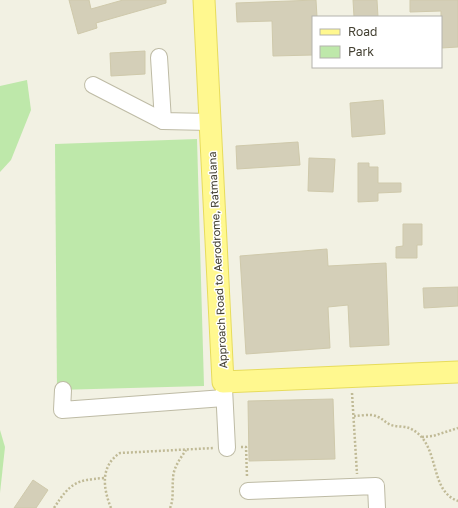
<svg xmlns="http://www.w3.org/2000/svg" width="458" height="508" viewBox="0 0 458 508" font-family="'Golos Text',sans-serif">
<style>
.green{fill:#bee8aa}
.building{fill:#d4cfb8;stroke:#cfc9ab}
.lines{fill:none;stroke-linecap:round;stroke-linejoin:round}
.minor-casing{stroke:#bebba5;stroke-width:18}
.major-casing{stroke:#e7dc5c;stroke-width:23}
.path{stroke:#c0ba96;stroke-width:2.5;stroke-dasharray:2 2;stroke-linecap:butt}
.minor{stroke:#fff;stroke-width:16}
.major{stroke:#fff88f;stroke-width:21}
.labels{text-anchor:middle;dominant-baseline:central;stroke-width:3;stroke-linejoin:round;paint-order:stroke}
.street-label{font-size:11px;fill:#444133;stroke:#fff}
</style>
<rect width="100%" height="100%" fill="#f2f1e3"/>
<!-- green -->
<g class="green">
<path d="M 27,80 L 31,110 L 11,160 L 0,172 L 0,86 Z"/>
<path d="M 197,139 L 204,386 L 57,390 L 55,144 Z"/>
<path d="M 0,430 L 5,447 L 0,493 Z"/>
</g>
<!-- building -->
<g class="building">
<path d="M 69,0 L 89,0 L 91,9 L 123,0 L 166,0 L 166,3 L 96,23 L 97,28 L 78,34 Z"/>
<path d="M 316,0 L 317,17 L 313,17 L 313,55 L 273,56 L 272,21 L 237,22 L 236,3 Z"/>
<path d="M 353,0 L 377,0 L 378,17 L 354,17 Z"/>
<path d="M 410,0 L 458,0 L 458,47 L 441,48 L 441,11 L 410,12 Z"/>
<path d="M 145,51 L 145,74 L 111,76 L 110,53 Z"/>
<path d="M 383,100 L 385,134 L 352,137 L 350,103 Z"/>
<path d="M 298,142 L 300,165 L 237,169 L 236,146 Z"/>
<path d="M 309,158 L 335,159 L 333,192 L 308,191 Z"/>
<path d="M 358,163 L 369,163 L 369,167 L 378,167 L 378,183 L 401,183 L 401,192 L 378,193 L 378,201 L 358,202 Z"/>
<path d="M 403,224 L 422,224 L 422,245 L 417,245 L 417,258 L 396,258 L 396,247 L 403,246 Z"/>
<path d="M 327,249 L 328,266 L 386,263 L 389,345 L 350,347 L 348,305 L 328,307 L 330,348 L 246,354 L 240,256 Z"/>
<path d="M 458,287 L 458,306 L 424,308 L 423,288 Z"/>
<path d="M 333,399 L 335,459 L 249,461 L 248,401 Z"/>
<path d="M 33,480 L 48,490 L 36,508 L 14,508 Z"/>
</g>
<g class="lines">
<defs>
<g id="minor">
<path d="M 159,57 L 163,121"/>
<path d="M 93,85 L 163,121 L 210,122"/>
<path d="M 224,388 L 227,448"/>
<path d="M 63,390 L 62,410 L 224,398"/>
<path d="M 248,491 L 376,486 L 377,508"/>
</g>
<path id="major" d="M 204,0 L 223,382 L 458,372"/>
</defs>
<!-- minor casing -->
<use href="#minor" class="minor-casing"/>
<!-- major casing -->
<use href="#major" class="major-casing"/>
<!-- path -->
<g class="path">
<path d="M 352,393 L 357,474"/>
<path d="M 354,416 C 361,416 371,413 378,417 C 383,419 386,423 391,425 C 397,427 404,426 409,428 C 442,442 427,490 458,501"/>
<path d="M 422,437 L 433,436 L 458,428"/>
<path d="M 241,447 L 246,447 L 247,477"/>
<path d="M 54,508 C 70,483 76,480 104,478"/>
<path d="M 111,508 C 103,488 100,466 120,453 L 214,448"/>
<path d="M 170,508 C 174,499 172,489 173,479 C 173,468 180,459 186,450"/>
</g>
<!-- minor -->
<use href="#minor" class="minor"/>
<!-- major -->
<use href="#major" class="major"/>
</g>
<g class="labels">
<!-- street labels -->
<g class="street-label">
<text transform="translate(217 260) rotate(-93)">Approach Road to Aerodrome, Ratmalana</text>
</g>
</g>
<!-- legend -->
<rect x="312" y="16" width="130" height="52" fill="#ffffff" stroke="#b4b3ad"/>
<rect x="320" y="29" width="20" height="6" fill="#fff88f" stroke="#b4b3ad"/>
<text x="348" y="36" font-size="12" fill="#444133">Road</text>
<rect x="320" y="46" width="20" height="12" fill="#bee8aa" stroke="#b4b3ad"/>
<text x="348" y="56" font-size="12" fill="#444133">Park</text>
</svg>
